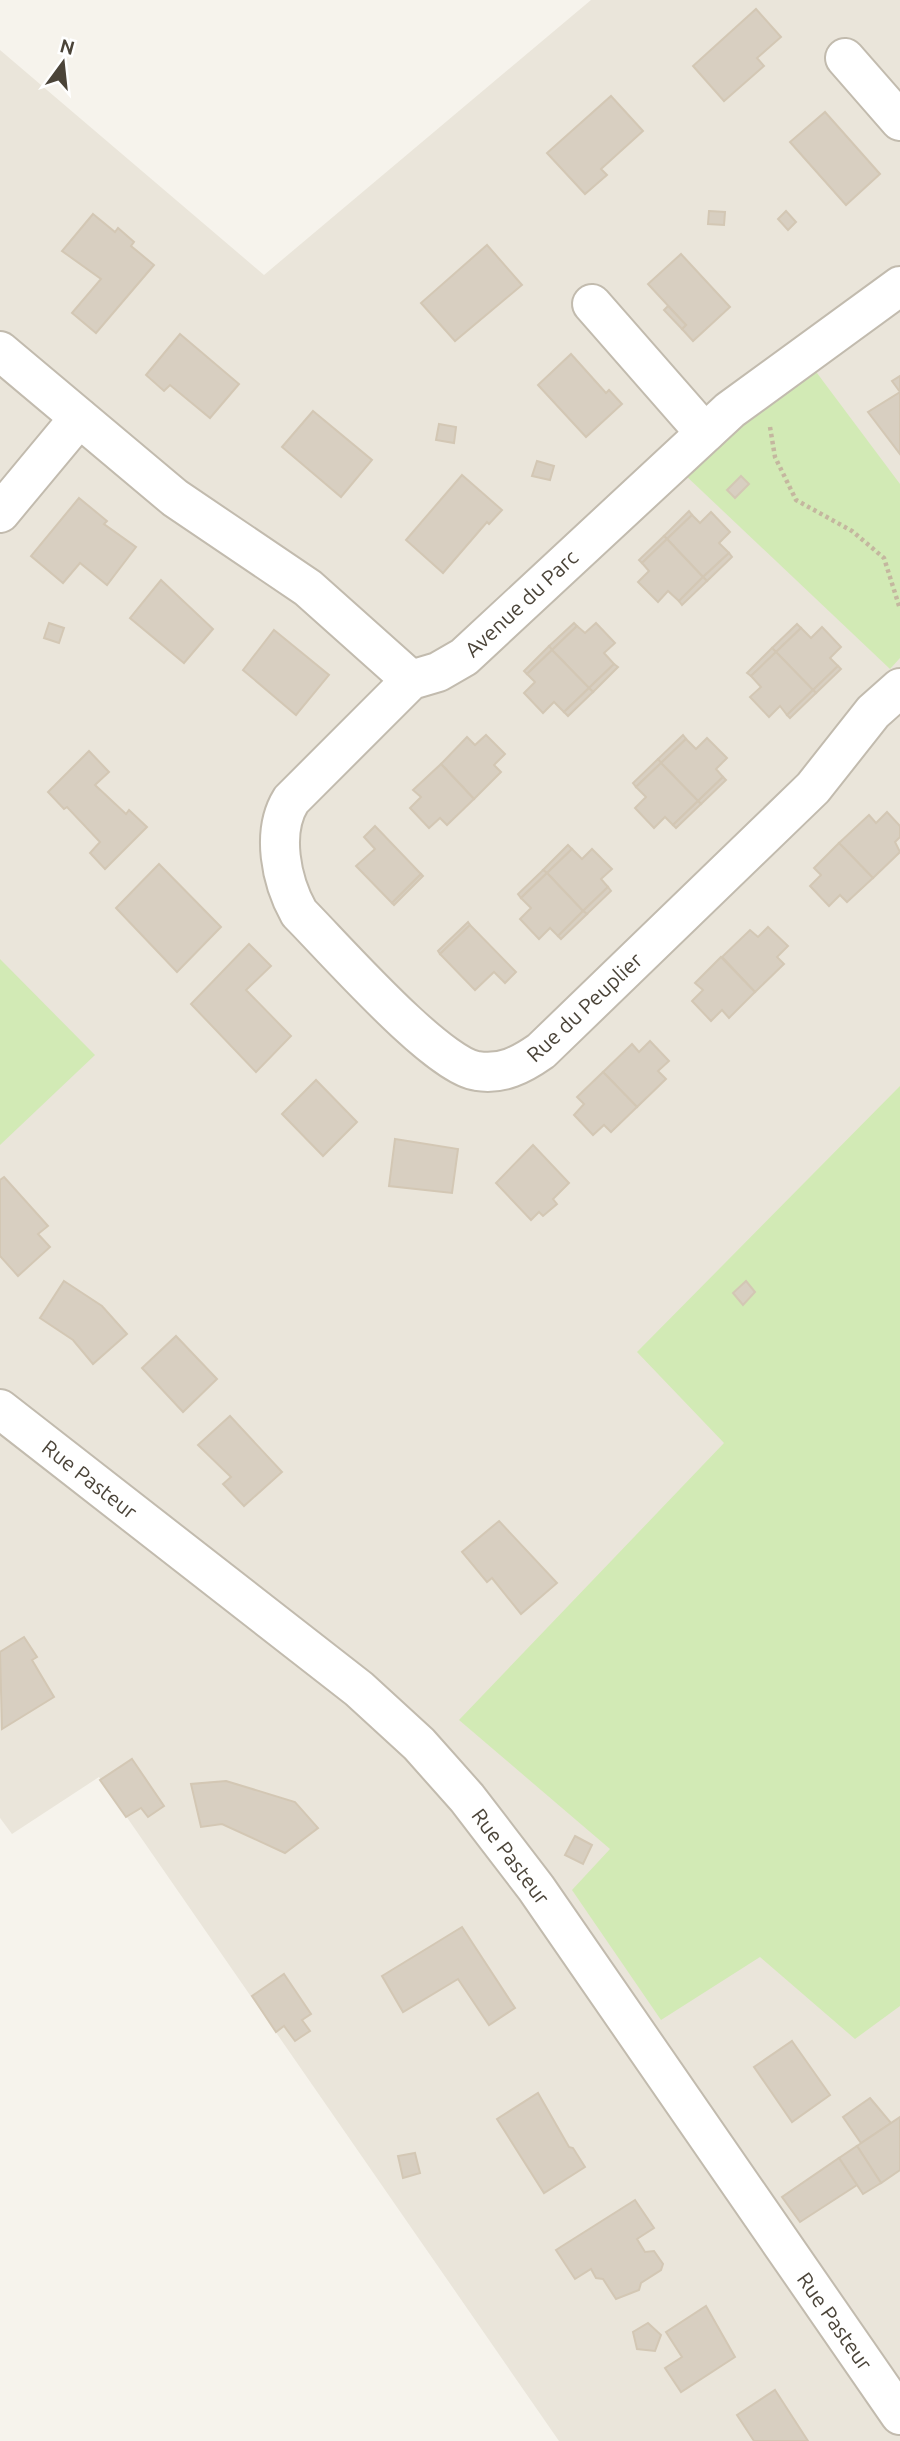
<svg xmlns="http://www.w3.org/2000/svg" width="900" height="2441" viewBox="0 0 900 2441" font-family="Ubuntu,sans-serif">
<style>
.residential{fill:#eae5da}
.green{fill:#d2eab5}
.building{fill:#d8cfc1;stroke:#d3c7b4;stroke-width:2}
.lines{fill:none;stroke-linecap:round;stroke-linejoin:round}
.minor-casing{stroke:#c2bbae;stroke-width:42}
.path{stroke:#c4b79f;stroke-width:4.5;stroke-dasharray:3.5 3.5;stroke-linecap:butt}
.minor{stroke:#fff;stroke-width:38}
.labels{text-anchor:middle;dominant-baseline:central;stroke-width:7;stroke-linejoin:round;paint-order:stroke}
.street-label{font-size:21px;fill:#4b4439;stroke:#fff}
</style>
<rect width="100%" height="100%" fill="#f6f3ec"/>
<!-- residential -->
<path class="residential" d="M 591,0 L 900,0 L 900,2441 L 559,2441 L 99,1777 L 12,1834 L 0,1818 L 0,50 L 264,275 Z"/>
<!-- green -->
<g class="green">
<path d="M 811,365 L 900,484 L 900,658 L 890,669 L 684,474 Z"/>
<path d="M 0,959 L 95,1055 L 0,1145 Z"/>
<path d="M 900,1086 L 900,2006 L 855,2039 L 760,1957 L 661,2020 L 572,1890 L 610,1849 L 459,1720 L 724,1443 L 637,1352 Z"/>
</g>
<!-- building -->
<g class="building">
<path d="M 756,9 L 781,37 L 757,58 L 764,66 L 724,101 L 693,66 Z"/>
<path d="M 611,96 L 643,131 L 601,169 L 607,175 L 585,194 L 547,153 Z"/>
<path d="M 825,112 L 880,174 L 846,205 L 790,142 Z"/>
<path d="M 709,211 L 725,212 L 724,225 L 708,224 Z"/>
<path d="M 786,211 L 796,222 L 788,230 L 778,219 Z"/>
<path d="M 93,214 L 115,232 L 118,228 L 134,242 L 131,246 L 154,265 L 96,333 L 72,313 L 101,279 L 62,251 Z"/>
<path d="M 487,245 L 522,285 L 455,341 L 421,303 Z"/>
<path d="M 681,254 L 730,307 L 693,341 L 682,329 L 686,325 L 648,284 Z"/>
<path d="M 668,306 L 686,325 L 682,329 L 664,310 Z"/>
<path d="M 180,334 L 239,384 L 210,418 L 170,385 L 164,391 L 146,375 Z"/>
<path d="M 571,354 L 606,393 L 609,390 L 622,404 L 586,437 L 538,385 Z"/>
<path d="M 900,376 L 900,454 L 868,412 L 900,392 L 892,381 Z"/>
<path d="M 313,411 L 372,460 L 341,497 L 282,447 Z"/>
<path d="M 439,424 L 456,427 L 454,443 L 436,440 Z"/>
<path d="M 537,461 L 554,466 L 550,480 L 532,476 Z"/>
<path d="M 462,475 L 502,510 L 489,524 L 487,522 L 443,573 L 406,540 Z"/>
<path d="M 741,476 L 749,484 L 735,498 L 727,490 Z"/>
<path d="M 79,498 L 107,521 L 104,524 L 136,547 L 107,585 L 80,563 L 63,583 L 31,556 Z"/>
<path d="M 689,511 L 692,515 L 667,539 L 664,536 Z"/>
<path d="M 711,512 L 730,532 L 719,543 L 729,553 L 703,577 L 667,539 L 692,515 L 700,523 Z"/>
<path d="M 664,536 L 667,539 L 642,563 L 639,560 Z"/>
<path d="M 667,539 L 703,577 L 679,601 L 668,591 L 658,602 L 638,582 L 649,571 L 642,563 Z"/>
<path d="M 729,553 L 732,557 L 707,581 L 703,577 Z"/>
<path d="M 703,577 L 707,581 L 682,605 L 679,601 Z"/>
<path d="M 161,580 L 213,629 L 184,663 L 130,618 Z"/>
<path d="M 49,623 L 64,628 L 59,643 L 44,638 Z"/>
<path d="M 574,623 L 577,626 L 552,650 L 549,646 Z"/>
<path d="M 596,623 L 615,643 L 604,653 L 614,664 L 589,688 L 552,650 L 577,626 L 585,633 Z"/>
<path d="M 797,624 L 801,628 L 776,652 L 772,648 Z"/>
<path d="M 822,627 L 841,647 L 830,658 L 838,666 L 813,690 L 776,652 L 801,628 L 811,638 Z"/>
<path d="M 274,630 L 329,675 L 296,715 L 243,670 Z"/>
<path d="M 549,646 L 552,650 L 527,674 L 524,671 Z"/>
<path d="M 772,648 L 776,652 L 751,676 L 747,673 Z"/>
<path d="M 552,650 L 589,688 L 564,712 L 554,702 L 543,713 L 524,693 L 535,682 L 527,674 Z"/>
<path d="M 776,652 L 813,690 L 787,715 L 780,706 L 769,717 L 750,697 L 761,687 L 751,676 Z"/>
<path d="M 614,664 L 618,667 L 593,692 L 589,688 Z"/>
<path d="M 838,666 L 841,669 L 816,693 L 813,690 Z"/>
<path d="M 589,688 L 593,692 L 568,716 L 564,712 Z"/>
<path d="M 813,690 L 816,693 L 790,718 L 787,715 Z"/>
<path d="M 486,735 L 505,754 L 494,765 L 501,772 L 474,799 L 441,764 L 467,737 L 475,745 Z"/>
<path d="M 683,735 L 686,739 L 661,763 L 658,759 Z"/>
<path d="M 707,738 L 727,758 L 716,769 L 723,777 L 698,801 L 661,763 L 686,739 L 696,749 Z"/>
<path d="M 89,751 L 109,772 L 95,785 L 126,814 L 129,810 L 147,827 L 105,869 L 90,853 L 100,842 L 67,807 L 64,809 L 48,792 Z"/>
<path d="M 658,759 L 661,763 L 636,787 L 633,783 Z"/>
<path d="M 661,763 L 698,801 L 673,825 L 665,817 L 654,828 L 635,808 L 646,797 L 636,787 Z"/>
<path d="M 441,764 L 474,799 L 447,825 L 440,818 L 429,828 L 410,808 L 421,797 L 413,790 Z"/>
<path d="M 723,777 L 726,780 L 701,804 L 698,801 Z"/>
<path d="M 698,801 L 701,804 L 676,828 L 673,825 Z"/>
<path d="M 887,812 L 900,826 L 900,837 L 895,842 L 900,852 L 873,878 L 839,843 L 869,815 L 876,823 Z"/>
<path d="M 375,826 L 421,874 L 392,903 L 356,866 L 375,849 L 364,837 Z"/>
<path d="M 839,843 L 873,878 L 847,902 L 840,895 L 829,906 L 810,886 L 821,875 L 814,868 Z"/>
<path d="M 568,845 L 572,849 L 547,873 L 543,870 Z"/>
<path d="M 572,849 L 582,859 L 592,849 L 612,869 L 601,879 L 608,887 L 583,911 L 547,873 Z"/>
<path d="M 159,864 L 221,927 L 177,972 L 116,908 Z"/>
<path d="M 543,870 L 547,873 L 521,898 L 518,894 Z"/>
<path d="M 547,873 L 583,911 L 558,936 L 550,928 L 539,939 L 520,919 L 531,908 L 521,898 Z"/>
<path d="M 421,874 L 423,876 L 394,905 L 392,903 Z"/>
<path d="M 608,887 L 611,891 L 587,914 L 583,911 Z"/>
<path d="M 583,911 L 587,914 L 561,939 L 558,936 Z"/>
<path d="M 468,922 L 470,925 L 440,954 L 438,951 Z"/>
<path d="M 470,925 L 516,972 L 505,983 L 494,972 L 475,990 L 440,954 Z"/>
<path d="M 768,927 L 788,946 L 777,957 L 784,964 L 755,992 L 722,957 L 750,930 L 758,937 Z"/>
<path d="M 249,944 L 271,966 L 246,990 L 291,1036 L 256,1072 L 191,1004 Z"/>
<path d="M 721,957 L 755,992 L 729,1018 L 722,1010 L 711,1021 L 692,1001 L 703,990 L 695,983 Z"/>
<path d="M 650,1041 L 669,1061 L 658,1071 L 666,1079 L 637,1107 L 603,1072 L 632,1044 L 639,1052 Z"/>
<path d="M 603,1072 L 637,1107 L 611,1132 L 604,1125 L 593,1135 L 574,1115 L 584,1104 L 577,1097 Z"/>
<path d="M 316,1080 L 357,1122 L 323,1156 L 282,1114 Z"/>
<path d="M 395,1139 L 458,1149 L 452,1193 L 389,1186 Z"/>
<path d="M 533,1145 L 569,1183 L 553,1199 L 557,1204 L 543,1216 L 539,1212 L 531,1220 L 496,1183 Z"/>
<path d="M 4,1177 L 48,1226 L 38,1234 L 50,1247 L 18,1276 L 0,1256 L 0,1180 Z"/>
<path d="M 64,1281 L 102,1306 L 127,1334 L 93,1364 L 73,1340 L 40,1318 Z"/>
<path d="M 746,1281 L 755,1292 L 743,1305 L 733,1293 Z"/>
<path d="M 176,1336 L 217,1379 L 183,1412 L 142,1368 Z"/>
<path d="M 230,1416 L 282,1472 L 244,1506 L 223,1484 L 231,1477 L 198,1445 Z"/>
<path d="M 499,1521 L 557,1583 L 521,1614 L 492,1578 L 487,1582 L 462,1552 Z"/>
<path d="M 24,1637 L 37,1657 L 32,1660 L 54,1697 L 2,1729 L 0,1652 Z"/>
<path d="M 132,1759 L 164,1806 L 148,1817 L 141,1808 L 126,1817 L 100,1780 Z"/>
<path d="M 226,1781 L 295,1802 L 318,1828 L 285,1853 L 222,1824 L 201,1827 L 191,1784 Z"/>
<path d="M 575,1836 L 592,1845 L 583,1864 L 565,1855 Z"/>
<path d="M 462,1927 L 515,2008 L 489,2025 L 458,1979 L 403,2012 L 382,1976 Z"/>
<path d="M 284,1974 L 311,2014 L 302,2020 L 310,2031 L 295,2041 L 284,2026 L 276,2032 L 252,1996 Z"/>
<path d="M 792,2041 L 830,2095 L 792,2122 L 754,2067 Z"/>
<path d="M 538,2093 L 569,2147 L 573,2148 L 585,2167 L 544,2193 L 497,2119 Z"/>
<path d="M 870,2098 L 891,2123 L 861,2143 L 843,2117 Z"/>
<path d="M 900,2117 L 900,2170 L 881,2183 L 857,2146 Z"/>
<path d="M 857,2146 L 881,2183 L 863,2194 L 839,2158 Z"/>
<path d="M 415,2153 L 420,2173 L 403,2178 L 398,2156 Z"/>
<path d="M 839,2158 L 857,2185 L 800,2222 L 782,2197 Z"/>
<path d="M 635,2200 L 654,2228 L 637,2239 L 645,2252 L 654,2251 L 663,2264 L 661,2270 L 641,2283 L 639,2290 L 616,2299 L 603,2279 L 596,2278 L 591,2269 L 575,2279 L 556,2250 Z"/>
<path d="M 706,2306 L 735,2357 L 681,2392 L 665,2368 L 682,2357 L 666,2332 Z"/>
<path d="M 648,2323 L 661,2335 L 655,2351 L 637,2349 L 633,2332 Z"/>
<path d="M 775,2390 L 808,2441 L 754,2441 L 737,2415 Z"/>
</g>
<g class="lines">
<defs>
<g id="minor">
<path d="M 845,58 L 900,121"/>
<path d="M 900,286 L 730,410 L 464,657 L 438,672 L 411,680 L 291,800 C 271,832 281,881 299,913 C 332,946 437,1066 477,1071 C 502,1075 521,1065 541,1051 L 813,788 L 873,712 L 900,688"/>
<path d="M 592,304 L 705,433"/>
<path d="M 0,351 L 175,498 L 308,588 L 411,680"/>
<path d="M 0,513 L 79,418"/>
<path d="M 0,1409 L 359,1689 L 419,1744 L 467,1798 L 536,1888 L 900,2415"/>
</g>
</defs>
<!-- minor casing -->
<use href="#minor" class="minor-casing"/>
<!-- path -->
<path class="path" d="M 770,427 L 775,457 L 796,500 L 852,531 L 884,558 L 900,609"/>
<!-- minor -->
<use href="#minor" class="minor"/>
</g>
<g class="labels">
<!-- street labels -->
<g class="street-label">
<text transform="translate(521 603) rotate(-43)">Avenue du Parc</text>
<text transform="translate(584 1007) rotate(-43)">Rue du Peuplier</text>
<text transform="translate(90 1479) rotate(38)">Rue Pasteur</text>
<text transform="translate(511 1856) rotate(53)">Rue Pasteur</text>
<text transform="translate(835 2321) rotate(55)">Rue Pasteur</text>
</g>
</g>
<!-- north arrow -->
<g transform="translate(63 63) rotate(15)" stroke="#ffffff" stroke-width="5" paint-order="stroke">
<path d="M0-5L12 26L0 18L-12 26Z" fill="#4b4439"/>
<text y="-10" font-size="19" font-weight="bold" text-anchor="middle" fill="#4b4439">N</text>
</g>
</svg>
